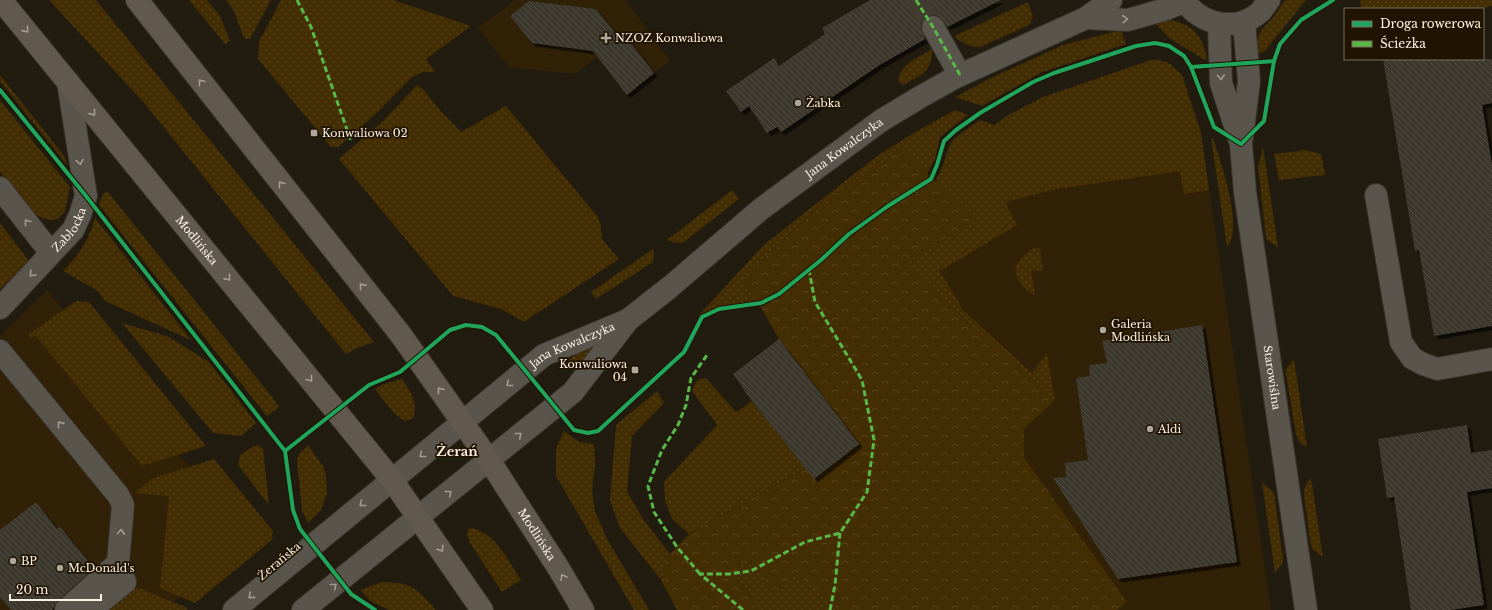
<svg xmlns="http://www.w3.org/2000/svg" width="1492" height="610" viewBox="0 0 1492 610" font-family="'Libre Baskerville',serif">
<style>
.built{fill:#302107}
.grass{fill:url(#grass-dots)}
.forest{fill:url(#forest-crowns)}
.building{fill:url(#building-back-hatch);filter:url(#shadow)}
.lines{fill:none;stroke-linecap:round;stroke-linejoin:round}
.minor-tunnel{stroke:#423b30;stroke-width:22;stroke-dasharray:22 11;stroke-linecap:butt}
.minor-casing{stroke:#3a352d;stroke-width:24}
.major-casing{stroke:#3a352d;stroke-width:24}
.minor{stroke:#59544c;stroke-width:22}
.major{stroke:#61594e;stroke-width:22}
.quiet{stroke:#58b947;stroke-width:3;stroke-dasharray:6 3;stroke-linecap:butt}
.cycleway-casing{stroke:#201401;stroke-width:6}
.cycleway{stroke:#20a55d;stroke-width:4}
.oneway{stroke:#a29b91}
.oneway2{stroke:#a69e92}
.poi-dot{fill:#afa79b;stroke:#201401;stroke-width:1.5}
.labels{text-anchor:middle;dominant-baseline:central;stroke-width:3.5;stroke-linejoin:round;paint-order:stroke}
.poi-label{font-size:11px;fill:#fbf2e6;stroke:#201401;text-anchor:start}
.street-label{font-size:11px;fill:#fbf2e6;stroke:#201401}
.quarter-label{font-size:13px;font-weight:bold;fill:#fbf2e6;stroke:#201401}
</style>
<defs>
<pattern id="grass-dots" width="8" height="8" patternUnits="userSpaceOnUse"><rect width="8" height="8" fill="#432d03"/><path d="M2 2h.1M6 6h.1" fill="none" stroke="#56421c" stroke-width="1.8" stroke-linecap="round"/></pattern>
<pattern id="forest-crowns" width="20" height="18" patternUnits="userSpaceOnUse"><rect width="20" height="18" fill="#432d03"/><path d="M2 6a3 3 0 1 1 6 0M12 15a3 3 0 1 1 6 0" fill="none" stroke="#56421c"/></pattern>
<pattern id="building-back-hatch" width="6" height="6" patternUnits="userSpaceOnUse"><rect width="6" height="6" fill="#3c372d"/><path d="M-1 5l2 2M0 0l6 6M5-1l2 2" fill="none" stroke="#4f4b41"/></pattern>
<filter id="shadow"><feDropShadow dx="3.5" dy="3.5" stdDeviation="0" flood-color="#0009"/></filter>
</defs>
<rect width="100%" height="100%" fill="#211b10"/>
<!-- built -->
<g class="built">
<path d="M 515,0 L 626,0 L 670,61 L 627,95 L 597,57 L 575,74 L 508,67 L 478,28 Z"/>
<path d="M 1201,133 L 1271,610 L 1117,610 L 1127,602 L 1024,457 L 1024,429 L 1055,400 L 903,264 L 1010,201 L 1057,189 Z"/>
<path d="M 47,290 L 249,542 L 162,610 L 0,610 L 0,336 Z"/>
</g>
<!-- grass -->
<g class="grass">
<path d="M 49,0 L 96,0 L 374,342 L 355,349 L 346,354 L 146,105 Z"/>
<path d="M 189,0 L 207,0 L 220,16 L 230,41 L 225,44 Z"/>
<path d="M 226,0 L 271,0 L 250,39 L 246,39 L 243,36 L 234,11 Z"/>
<path d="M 281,0 L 393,0 L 471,26 L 426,59 L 435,72 L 423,72 L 412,77 L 378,112 L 338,147 L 331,147 L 258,59 L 259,42 Z"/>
<path d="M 1285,0 L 1306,0 L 1264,52 L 1258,54 C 1256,30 1261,32 1274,16 C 1278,11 1281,5 1285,0 Z"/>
<path d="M 1362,0 L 1492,0 L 1492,6 L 1475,9 L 1361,9 L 1360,1 Z"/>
<path d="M 1028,2 L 1033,17 L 1029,25 L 980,47 C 969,47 962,43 954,36 Z"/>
<path d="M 1169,20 C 1193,24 1202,35 1207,59 L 1205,60 L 1169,38 L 1155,23 Z"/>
<path d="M 1121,30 L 1126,44 L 1040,73 L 982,106 L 955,97 L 993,77 L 1063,45 Z"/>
<path d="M 932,49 C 933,72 920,76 903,85 L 898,81 C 900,64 919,57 932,49 Z"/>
<path d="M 1151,60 L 1159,60 L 1169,63 L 1182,75 L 1201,133 L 1209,190 L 1184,194 L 1180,171 L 1057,189 L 1010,201 L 1006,204 L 1017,225 L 940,271 L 963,310 L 1032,373 L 1047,354 L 1055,400 L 903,264 L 975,221 L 935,182 L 941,170 L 950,144 L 955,138 L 980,120 L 994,125 L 1010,114 L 1043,97 Z"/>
<path d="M 0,75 L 50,138 L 65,157 L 67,165 L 0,81 Z"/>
<path d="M 417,85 L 423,89 L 437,107 L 461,132 L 506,106 L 597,216 L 601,226 L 602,239 L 619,259 L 524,322 L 501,309 L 453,296 L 339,159 L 383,121 Z"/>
<path d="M 0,100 L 70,187 L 65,211 L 60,217 L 54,220 L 48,220 L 40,217 L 32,211 L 0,172 Z"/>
<path d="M 955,110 L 968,115 L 940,137 L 935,159 L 927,174 L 902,150 L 826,201 L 743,277 L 757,301 L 717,307 L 697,317 L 765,244 L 877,156 L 912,134 Z"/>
<path d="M 1211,138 L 1213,138 C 1220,160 1245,230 1227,247 Z"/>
<path d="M 1263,147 L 1278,247 L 1267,240 L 1266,237 L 1258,167 Z"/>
<path d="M 1306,150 L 1321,154 L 1325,175 L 1279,180 L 1274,154 Z"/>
<path d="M 732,190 L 739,199 L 684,242 L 676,243 L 667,240 Z"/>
<path d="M 108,192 L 272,397 L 279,407 L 267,416 L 99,205 L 103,194 Z"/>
<path d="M 95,218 L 191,340 L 105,301 L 98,291 L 63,271 C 81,252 87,243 95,218 Z"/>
<path d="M 0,223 L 29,261 L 0,289 Z"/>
<path d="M 1036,247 L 1040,249 L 1043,270 L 1031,271 L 1035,295 C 1026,293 1013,277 1016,267 C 1018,260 1029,250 1036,247 Z"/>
<path d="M 653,249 L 654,255 L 653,262 L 596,299 L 591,292 Z"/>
<path d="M 76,301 L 89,302 L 206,446 L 142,466 L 35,335 L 30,339 L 29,334 Z"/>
<path d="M 122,323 L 167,336 L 209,362 L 256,423 L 241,436 L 213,433 Z"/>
<path d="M 598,336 L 605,342 L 574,370 L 567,361 Z"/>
<path d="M 1294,359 L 1307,447 L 1300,443 L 1296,435 L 1286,373 L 1286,369 Z"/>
<path d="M 706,378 L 736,412 L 752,401 L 806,468 L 689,534 L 672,519 L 665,501 L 664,482 L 717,425 L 692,391 L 695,383 L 699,379 Z"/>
<path d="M 402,379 C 410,389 420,407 412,419 L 404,421 L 394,413 L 375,389 L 384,384 Z"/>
<path d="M 657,391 L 664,403 L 632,436 L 627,491 L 643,519 L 670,554 L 661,580 L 620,528 L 610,500 L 616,425 Z"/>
<path d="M 564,431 L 579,442 L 594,444 L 595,465 L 592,490 L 595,511 L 607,539 L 649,610 L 634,610 L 556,476 L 556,449 Z"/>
<path d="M 259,445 L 263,449 L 269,505 L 238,465 L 240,455 L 254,446 Z"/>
<path d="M 308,445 L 323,466 L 326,475 L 327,493 L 321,510 L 308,523 L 302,510 L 297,460 L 299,454 Z"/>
<path d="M 214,459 L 273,531 L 272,540 L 195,603 L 160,588 L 169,496 L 135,493 L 151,479 Z"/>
<path d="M 1311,478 L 1323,557 L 1312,549 L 1311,546 L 1304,495 C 1304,488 1306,483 1311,478 Z"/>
<path d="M 1262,482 L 1274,493 L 1283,559 L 1282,564 L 1275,573 Z"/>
<path d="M 472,528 C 496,534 508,560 521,580 L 502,592 L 470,543 L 467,534 L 468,529 Z"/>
<path d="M 748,560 L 761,574 L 796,574 L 825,595 L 837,610 L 754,610 L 756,605 L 737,579 L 738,566 Z"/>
<path d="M 382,582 C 402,583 410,582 425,598 C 429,602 433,605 435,610 L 389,610 L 372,602 L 360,590 Z"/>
<path d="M 131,587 L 141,589 L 188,608 L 186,610 L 104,610 Z"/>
</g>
<!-- forest -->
<path class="forest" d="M 902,149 L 975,221 L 903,264 L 1055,400 L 1024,429 L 1024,457 L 1127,602 L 1117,610 L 837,610 L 825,595 L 796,575 L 772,595 L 761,574 L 748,560 L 738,566 L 737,579 L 756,605 L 754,610 L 677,610 L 661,580 L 670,554 L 689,534 L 806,468 L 814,479 L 859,444 L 779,339 L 743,277 L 826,201 Z"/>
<!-- building -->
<g class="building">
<path d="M 870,0 L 1001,0 L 947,27 L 939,16 L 933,15 L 927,16 L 922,21 L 921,26 L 925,39 L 878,66 L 781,132 L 777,127 L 767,133 L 749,106 L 741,112 L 726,91 L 774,58 L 779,66 L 825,34 L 822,28 Z"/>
<path d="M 529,1 L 596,9 L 618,37 L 623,33 L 654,73 L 627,95 L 593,51 L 532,43 L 510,16 Z"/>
<path d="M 1383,59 L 1492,59 L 1492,103 L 1482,105 L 1492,165 L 1492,326 L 1434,336 L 1419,250 L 1415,251 Z"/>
<path d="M 1202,325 L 1237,562 L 1118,579 L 1053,478 L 1066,477 L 1065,463 L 1088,460 L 1076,378 L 1090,376 L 1089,365 L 1107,363 L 1102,341 Z"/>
<path d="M 779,339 L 859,444 L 814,479 L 752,401 L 733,374 Z"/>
<path d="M 1467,425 L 1471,453 L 1492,450 L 1492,488 L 1467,492 L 1484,605 L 1450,610 L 1411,610 L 1394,497 L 1387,498 L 1378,439 Z"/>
<path d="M 36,502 L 57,529 L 60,527 L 94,568 L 58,601 L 52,610 L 11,610 L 0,597 L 0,530 Z"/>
</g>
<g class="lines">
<!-- minor-tunnel -->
<path class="minor-tunnel" d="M 916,0 L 933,27"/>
<defs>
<g id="minor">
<path d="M 1184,0 C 1200,25 1237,33 1260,12 C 1263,9 1266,4 1269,0"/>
<path d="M 1086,18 L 1128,20 L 1166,9 L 1185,1"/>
<path id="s1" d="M 1219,24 L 1221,83 L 1241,144 L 1245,192 L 1306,610"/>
<path d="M 933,27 L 960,75"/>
<path d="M 1242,137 L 1249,81 L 1244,22"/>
<path d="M 0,188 L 51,253"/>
<path d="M 1376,195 L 1401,342 L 1412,358 L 1423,364 L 1437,369 L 1492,359"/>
<path id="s2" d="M 0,308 L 73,230 L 80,215 L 86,196 L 68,82"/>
<path d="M 0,351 L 118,495 L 123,505 L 118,563 L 125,582 L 91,610"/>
<path d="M 66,610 L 118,563"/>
<path id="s3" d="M 234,610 L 544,355 L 628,320"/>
<path id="s4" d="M 303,610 L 573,392 L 628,320 L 670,287 L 761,209 L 882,120 L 922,96 L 956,77 L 1086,18 L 1111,0"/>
</g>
<g id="major">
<path id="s5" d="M 1,0 L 392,480 L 482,610"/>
<path id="s6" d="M 137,0 L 401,335 L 489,460 L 559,569 L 583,610"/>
</g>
</defs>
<!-- minor casing -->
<use href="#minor" class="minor-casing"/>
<!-- major casing -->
<use href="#major" class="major-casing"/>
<!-- minor -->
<use href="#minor" class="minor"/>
<!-- major -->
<use href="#major" class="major"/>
<!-- quiet -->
<g class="quiet">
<path d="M 297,0 L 311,27 L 351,141"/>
<path d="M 916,0 L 933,27 L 960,75"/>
<path d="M 700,574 L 677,547 L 654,512 L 648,486 L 662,450 L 678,425 L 686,405 L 691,378 L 707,355"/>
<path d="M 743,610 L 700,574 L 729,574 L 751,571 L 805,542 L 840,533 L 867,492 L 874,440 L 862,380 L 815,302 L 809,270"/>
<path d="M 830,610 L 835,585 L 840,533"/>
</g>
<defs>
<g id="cycleway">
<path d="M 1191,67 L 1214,127 L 1241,144 L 1264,121 L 1274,61"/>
<path d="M 0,90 L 86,196 L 285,451 L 293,510 L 300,529 L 351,594 L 375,610"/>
<path d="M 285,451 L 369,385 L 400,372 L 450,330 L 466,325 L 482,327 L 496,335 L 574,430 L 588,433 L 598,431 L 684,352 L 702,317 L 719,309 L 761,303 L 779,294 L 821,260 L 849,234 L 888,206 L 931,179 L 937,165 L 944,141 L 956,130 L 980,113 L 1033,82 L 1054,73 L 1136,46 L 1155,43 L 1169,46 L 1184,56 L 1191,67 L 1274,61 L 1280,44 L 1301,20 L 1333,0"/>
</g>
</defs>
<!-- cycleway casing -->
<use href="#cycleway" class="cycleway-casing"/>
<!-- cycleway -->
<use href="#cycleway" class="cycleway"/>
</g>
<!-- one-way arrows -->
<defs><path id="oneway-chevron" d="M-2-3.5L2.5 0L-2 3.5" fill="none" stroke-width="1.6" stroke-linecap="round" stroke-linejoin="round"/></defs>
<g class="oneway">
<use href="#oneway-chevron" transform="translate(1125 19) rotate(-4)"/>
<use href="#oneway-chevron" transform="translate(1221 77) rotate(86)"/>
<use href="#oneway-chevron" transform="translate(80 162) rotate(81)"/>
<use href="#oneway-chevron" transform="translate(27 222) rotate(-128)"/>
<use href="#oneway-chevron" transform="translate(32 274) rotate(133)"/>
<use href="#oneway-chevron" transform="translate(509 384) rotate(141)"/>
<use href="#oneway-chevron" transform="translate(60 424) rotate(-129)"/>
<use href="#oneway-chevron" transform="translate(519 435) rotate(-39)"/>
<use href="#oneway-chevron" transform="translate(422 455) rotate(141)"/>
<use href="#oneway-chevron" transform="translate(449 493) rotate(-39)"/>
<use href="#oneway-chevron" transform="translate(362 504) rotate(141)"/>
<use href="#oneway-chevron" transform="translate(121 532) rotate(-86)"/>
<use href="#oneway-chevron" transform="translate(334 586) rotate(-39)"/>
<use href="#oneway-chevron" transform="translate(251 596) rotate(140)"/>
</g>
<g class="oneway2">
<use href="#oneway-chevron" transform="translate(26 30) rotate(51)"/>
<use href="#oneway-chevron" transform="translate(201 82) rotate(-128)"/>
<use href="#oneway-chevron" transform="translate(93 113) rotate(51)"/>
<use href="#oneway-chevron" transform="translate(281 184) rotate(-128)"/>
<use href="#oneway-chevron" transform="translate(228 278) rotate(51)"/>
<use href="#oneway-chevron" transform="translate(362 286) rotate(-129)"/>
<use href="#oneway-chevron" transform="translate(310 379) rotate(52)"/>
<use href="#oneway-chevron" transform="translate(440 390) rotate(-126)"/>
<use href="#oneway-chevron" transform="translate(441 549) rotate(56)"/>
<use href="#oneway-chevron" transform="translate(563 577) rotate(-121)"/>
</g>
<!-- markers -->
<g class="poi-dot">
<path d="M604 32h4v4h4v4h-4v4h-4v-4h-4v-4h4z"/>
<circle cx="798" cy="103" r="4"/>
<rect x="310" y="129" width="8" height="8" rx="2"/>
<circle cx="1103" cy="330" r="4"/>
<rect x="631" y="366" width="8" height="8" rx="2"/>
<circle cx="1150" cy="429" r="4"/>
<circle cx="13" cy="561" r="4"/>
<circle cx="60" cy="568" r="4"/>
</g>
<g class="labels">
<!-- poi labels -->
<g class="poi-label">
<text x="615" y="38">NZOZ Konwaliowa</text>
<text x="806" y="103">Żabka</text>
<text x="322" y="133">Konwaliowa 02</text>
<text x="1111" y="324">Galeria<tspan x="1111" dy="13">Modlińska</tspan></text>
<text x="627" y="364" text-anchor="end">Konwaliowa<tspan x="627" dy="13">04</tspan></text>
<text x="1158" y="429">Aldi</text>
<text x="21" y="561">BP</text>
<text x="68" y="568">McDonald's</text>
</g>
<!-- street labels -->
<g class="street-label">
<text stroke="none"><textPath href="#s4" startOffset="714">Jana Kowalczyka</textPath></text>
<text stroke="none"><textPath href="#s2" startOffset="105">Zabłocka</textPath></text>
<text stroke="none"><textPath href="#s5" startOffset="310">Modlińska</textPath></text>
<text stroke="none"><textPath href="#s3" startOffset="431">Jana Kowalczyka</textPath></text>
<text stroke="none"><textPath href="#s1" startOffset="359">Starowiślna</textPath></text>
<text stroke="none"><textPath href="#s6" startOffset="668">Modlińska</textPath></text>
<text transform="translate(279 561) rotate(-40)">Żerańska</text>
</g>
<!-- quarter labels -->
<g class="quarter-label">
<text x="457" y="451">Żerań</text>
</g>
</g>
<!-- legend -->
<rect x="1344" y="8" width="140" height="52" fill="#201401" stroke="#786d5d"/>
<rect x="1352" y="21" width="20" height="6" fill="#20a55d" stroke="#786d5d"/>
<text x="1380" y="28" font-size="12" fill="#fbf2e6">Droga rowerowa</text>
<rect x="1352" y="41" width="20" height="6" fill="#58b947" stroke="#786d5d"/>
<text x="1380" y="48" font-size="12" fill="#fbf2e6">Ścieżka</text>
<!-- scale -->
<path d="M10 594v6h91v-6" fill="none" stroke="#fbf2e6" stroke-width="2"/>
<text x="16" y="594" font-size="12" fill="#fbf2e6" stroke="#201401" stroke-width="3" paint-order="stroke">20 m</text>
</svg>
